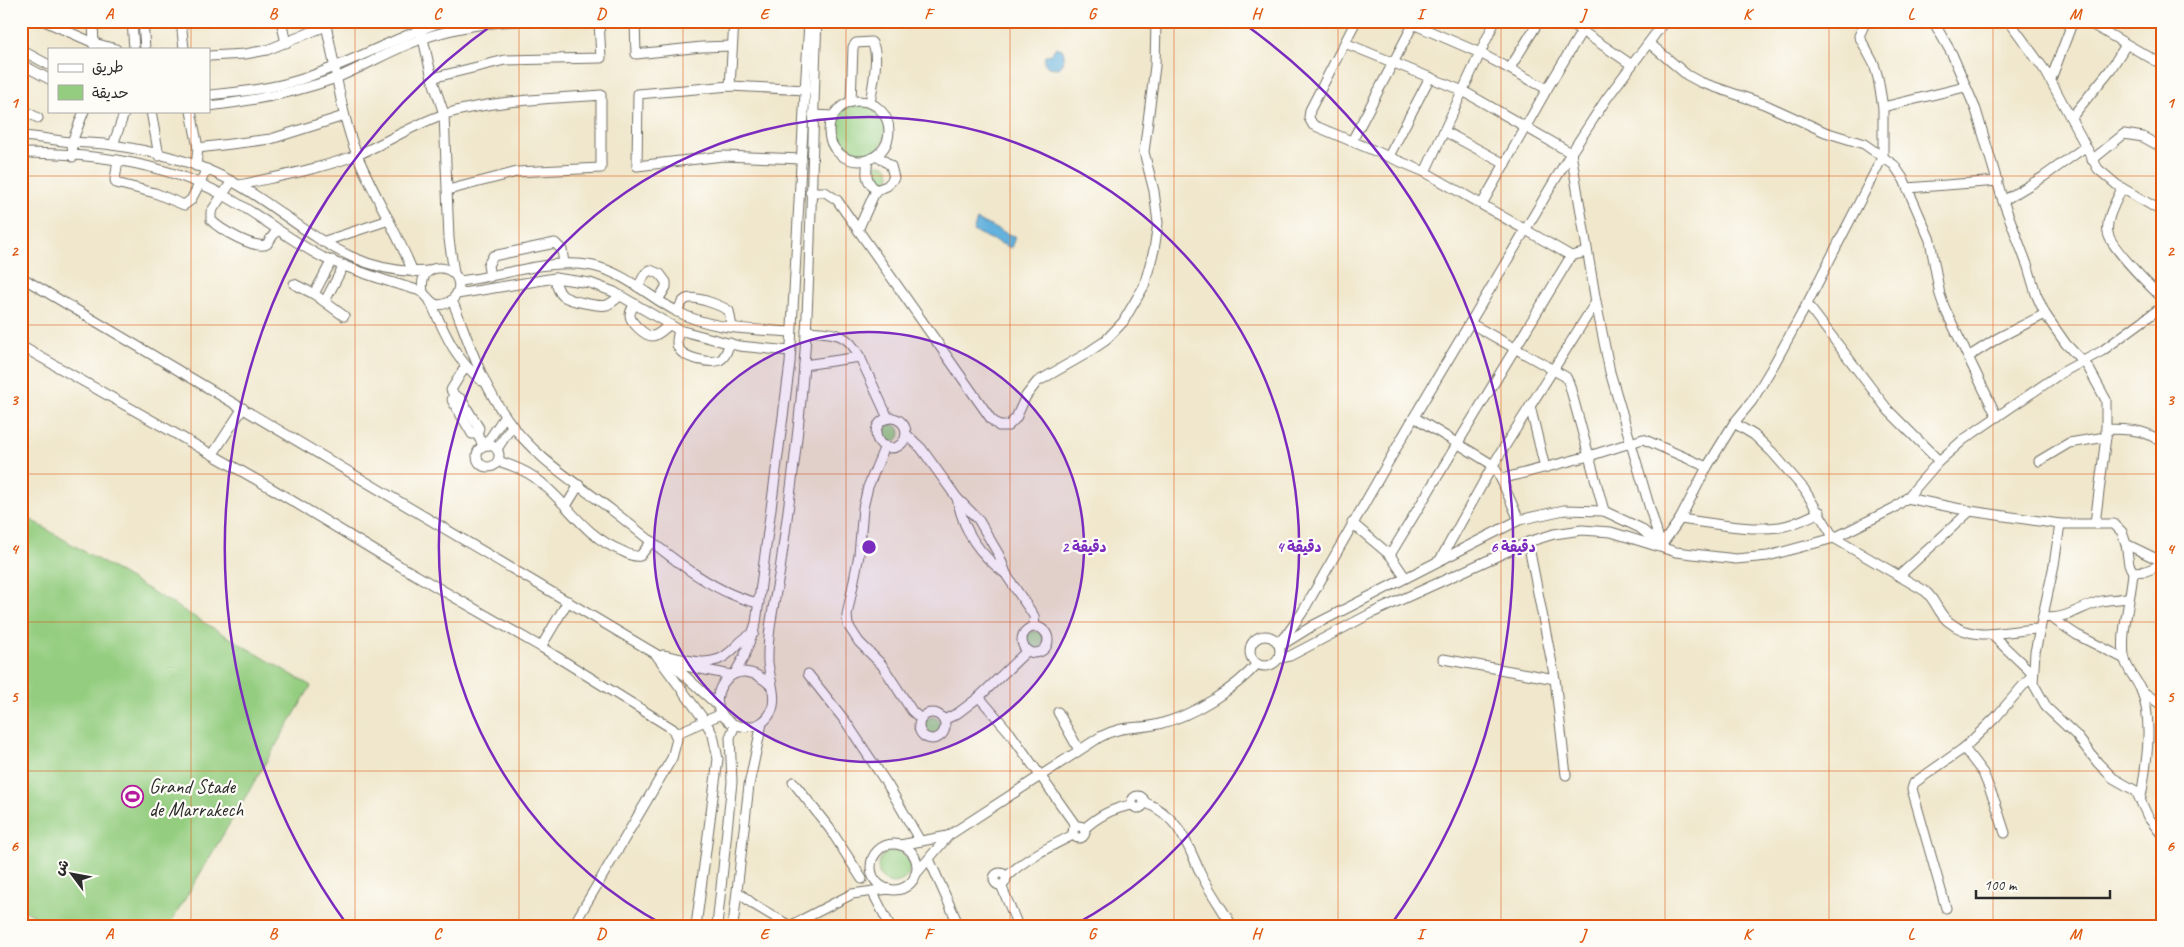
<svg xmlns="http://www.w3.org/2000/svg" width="2184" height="947" viewBox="0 0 2184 947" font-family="Caveat,'Playpen Sans Arabic',sans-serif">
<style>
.green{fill:#94cd80;stroke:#607c56}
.water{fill:#63b1dd;stroke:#476e84}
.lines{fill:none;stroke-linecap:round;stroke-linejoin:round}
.minor-casing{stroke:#706d63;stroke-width:11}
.minor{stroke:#fff;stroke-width:9}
.grid{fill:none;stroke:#df570e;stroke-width:1;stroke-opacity:0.55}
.ring{fill:none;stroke:#7b2cbf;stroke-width:2.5}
.labels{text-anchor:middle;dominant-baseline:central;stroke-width:4.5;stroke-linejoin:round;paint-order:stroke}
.poi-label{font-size:20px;fill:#2b2b2b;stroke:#fdfcf7;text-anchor:start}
.centre{fill:#7b2cbf;stroke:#fdfcf7;stroke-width:2.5}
.ring-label{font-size:15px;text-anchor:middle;font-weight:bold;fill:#7b2cbf;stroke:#fdfcf7;stroke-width:4.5;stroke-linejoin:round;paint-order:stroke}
.neatline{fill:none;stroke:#df570e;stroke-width:2}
.grid-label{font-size:16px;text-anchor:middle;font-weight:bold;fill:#df570e}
</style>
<rect width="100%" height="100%" fill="#fdfcf7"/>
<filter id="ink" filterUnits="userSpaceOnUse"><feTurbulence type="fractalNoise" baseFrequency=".02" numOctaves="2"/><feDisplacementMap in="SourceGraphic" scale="10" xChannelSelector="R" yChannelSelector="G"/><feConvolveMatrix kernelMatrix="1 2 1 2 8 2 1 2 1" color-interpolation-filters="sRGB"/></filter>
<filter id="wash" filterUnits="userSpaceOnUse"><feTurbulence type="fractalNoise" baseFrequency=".0096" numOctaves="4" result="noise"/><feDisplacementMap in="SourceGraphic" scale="20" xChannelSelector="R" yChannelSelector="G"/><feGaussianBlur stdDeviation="1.12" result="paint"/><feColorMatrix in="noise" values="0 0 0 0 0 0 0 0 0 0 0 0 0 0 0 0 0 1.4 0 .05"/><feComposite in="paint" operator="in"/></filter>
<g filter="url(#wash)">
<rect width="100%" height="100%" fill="#f0e7cc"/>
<!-- green -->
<g class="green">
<circle cx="859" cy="131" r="26"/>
<circle cx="880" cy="174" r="10"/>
<circle cx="891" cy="433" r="9"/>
<path d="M 21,514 L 311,686 L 169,926 L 51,926 L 21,908 Z"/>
<circle cx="1035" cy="640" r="9"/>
<circle cx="932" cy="726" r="9"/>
<circle cx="894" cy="867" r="16"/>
</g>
<!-- water -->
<g class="water">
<path d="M 1056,47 L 1062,49 C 1066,58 1064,60 1059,68 L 1048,67 L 1044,62 L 1045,56 L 1052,53 Z"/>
<path d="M 977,220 L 1015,237 L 1011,248 L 973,231 Z"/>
</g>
</g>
<g filter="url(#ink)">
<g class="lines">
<defs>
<g id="minor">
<path d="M 44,21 L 94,43 L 116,49"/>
<path d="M 93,21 L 94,46"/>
<path d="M 132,21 L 134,49"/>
<path d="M 143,21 L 145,49"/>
<path d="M 181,21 L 184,49"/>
<path d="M 281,21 L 286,43"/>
<path d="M 325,21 C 336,66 340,112 357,155 C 374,195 397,232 413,272"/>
<path d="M 419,21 L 432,78 L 444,114 L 449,239 L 454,273"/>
<path d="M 635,21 L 636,54 L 702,47 L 732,46"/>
<path d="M 1356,21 L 1310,110 L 1309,118 L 1313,125 L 1425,172 L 1571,256 L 1587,252"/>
<path d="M 1567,21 L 1632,65"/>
<path d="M 1933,21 L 1952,54 L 1976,110 L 2003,201 L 2028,267 L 2036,294 L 2045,314 L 2066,344 L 2088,367 L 2106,400 L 2106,437 L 2095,523"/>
<path d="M 2009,21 L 2046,72 L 2098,169 L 2117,185 L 2163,212"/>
<path d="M 2086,21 L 2163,65"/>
<path d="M 1413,24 L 1480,53 L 1547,89"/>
<path d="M 1345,43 L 1463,91 L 1571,153 L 1596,302 L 1610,372 L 1661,546"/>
<path d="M 1649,43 L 1687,75 L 1700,82 L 1764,104 L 1825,132 L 1864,144 L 1894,165 L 1904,180 L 1930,240 L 1940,295 L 1945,309 L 1997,417"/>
<path d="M 21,50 L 49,65"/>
<path d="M 209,56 L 245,54 L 267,50 L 326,26"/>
<path d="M 21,64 L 49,79"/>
<path d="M 1510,68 L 1539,21"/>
<path d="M 432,78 L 505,60 L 601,58 L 599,21"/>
<path d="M 2051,79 L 2073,21"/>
<path d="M 730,86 L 734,21"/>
<path d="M 209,95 C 239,92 270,89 299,80 C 349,64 394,38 444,21"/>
<circle cx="859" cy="131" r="30"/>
<path d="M 851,102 L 853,47 L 856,43 L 871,42 C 881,52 872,89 870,103"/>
<path d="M 209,106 C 252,101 295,93 336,78 C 361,68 384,54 409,44 C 442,30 481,23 517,21"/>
<path d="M 1883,107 L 1965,87"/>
<path d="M 21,109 L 38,118"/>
<path d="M 151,111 L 159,156"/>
<path d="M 191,111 L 198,148 L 196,166"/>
<path d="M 813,115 L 833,116"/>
<path d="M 2071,118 L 2110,70 L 2126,45"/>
<path d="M 1444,131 L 1505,164"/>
<path d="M 21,136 C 38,137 54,140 70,142 C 84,143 98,143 112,145 C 146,150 184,159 215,173 C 289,206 339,278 429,271"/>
<path d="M 1352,141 L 1415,21"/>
<path d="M 113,145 L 125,111"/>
<path d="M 198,148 L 271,139 L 344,116"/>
<path d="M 21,153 C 87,153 164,162 223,195 C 257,213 288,239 322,257 C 334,263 348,267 361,272 C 375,277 389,282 404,286 C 409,288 417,289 422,292 C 430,298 432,309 447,303 C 452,301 455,297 457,293 C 469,265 416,255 423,292"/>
<path d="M 1389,156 L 1430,77"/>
<path d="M 73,157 L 72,142 L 84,111"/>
<path d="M 802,159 L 723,156 L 637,166 L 638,94 L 730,86 L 806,90"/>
<path d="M 118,160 L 115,180 L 116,183 L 155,193 L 184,205 L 191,200 L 207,169"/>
<path d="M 868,160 C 866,173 865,181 876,190"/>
<path d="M 2092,160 L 2124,134 L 2143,137 L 2163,148"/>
<path d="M 1425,172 L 1495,21"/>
<path d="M 232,181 L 211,212 L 211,220 C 219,229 257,251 267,244 L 277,230"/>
<path d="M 240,185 C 279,176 321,169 359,154 C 386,143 418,122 445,114 C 495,100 549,99 601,95 L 601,168 L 517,172 L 448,190"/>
<path d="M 1907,188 L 1998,181"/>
<path d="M 2122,188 C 2117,200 2105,219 2108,233 C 2110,247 2151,287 2163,299"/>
<path d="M 810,192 L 825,192 L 837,200 L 991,419 L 999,426 L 1008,426 L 1016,418 L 1026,396 L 1037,382 L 1084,355 L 1105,341 L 1123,322 L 1144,286 L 1154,250 L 1158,223 L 1154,191 L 1144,152 L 1155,66 L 1156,21"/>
<path d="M 2003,201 L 2043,177 L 2085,147"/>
<path d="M 1482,204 L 1547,89 L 1588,21"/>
<path d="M 858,230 L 876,190 L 887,186 L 894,178 L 891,166 L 877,155"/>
<path d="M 322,242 L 389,220"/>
<path d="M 21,277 L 671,663 L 718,706"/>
<path d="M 490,277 L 488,265 L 493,256 L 555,243 L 562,250 L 564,263"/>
<path d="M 555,278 C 556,284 558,292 563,296 C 570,301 599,307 607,305 C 612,303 616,299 620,296"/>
<path d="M 458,281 C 502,277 549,257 593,266 C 625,273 648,296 676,311 C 711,330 752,329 791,332"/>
<path d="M 294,284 L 314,294 L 344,316"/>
<path d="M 638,287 L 645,274 L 650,270 L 660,274 L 666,282 L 666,287 L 658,300"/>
<path d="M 314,294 L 332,260"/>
<path d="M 457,294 L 555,278 L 590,283 L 614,292 L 679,330 L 739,346 L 790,351"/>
<path d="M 452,300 C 469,341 480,381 506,417 C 533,457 575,482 613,511 C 655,543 707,593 759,603"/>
<path d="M 325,301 L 344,265"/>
<path d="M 430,301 C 445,333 454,358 482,381"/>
<path d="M 635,304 C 633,307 630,311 630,315 C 630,322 645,336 652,336 C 658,336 665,328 669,325"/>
<path d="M 1807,304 L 1888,410 L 1939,461"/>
<path d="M 677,312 C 679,307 681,302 686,299 C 695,295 722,306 729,311 L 732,327"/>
<path d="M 1470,323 L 1566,377 L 1569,383 L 1604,511"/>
<path d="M 679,330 C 678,335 675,344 679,349 C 684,358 710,364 720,360 C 726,357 727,349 730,343"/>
<path d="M 21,346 L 271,488 L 400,566 L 541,647 L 673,729 L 677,739 L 672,758 L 573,926"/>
<path d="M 860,357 L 888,418"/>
<path d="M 1968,357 L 1998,338 L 2045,314"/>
<path d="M 804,365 L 860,357 C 846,331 833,333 806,331"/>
<path d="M 465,367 L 451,390 L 454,395 L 452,400 L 472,434 L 477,434 L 483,445"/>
<path d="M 454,395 L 461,399 L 479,428 L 477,434"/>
<path d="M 1530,406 L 1545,468"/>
<path d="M 1414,417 L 1493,465 L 1501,479 L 1519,520"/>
<circle cx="891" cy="433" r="15"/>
<path d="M 1734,423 L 1754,435 L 1772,452 L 1804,489 L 1834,538 L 1925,591 C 1936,600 1938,614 1949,622 C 1976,644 2008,629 2040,629"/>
<path d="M 2106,429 C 2127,430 2146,428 2163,444"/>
<path d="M 906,434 L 921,448 L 957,498 L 978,519 L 999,555 L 1007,576 L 1034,616 L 1035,627"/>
<path d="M 486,444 L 505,416"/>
<circle cx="488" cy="456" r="11"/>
<path d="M 885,446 L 868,487 L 863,508 L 859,555 L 847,615 L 848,625 L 859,642 L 882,665 L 912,711 L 921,719"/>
<path d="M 497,449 L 512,426"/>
<path d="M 213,454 L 243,408"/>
<path d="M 498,461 C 511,465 522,469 534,477 C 568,501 580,534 622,551 C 628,554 633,557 640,556 L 652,541"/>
<path d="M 2039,461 L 2069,443 L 2106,437"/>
<path d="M 1501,479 L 1589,456 L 1643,439 L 1707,467"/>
<path d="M 957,498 C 964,533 979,554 1007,575"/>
<path d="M 1907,498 L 1970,511 L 2060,524 L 2114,524 L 2122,532 L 2126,544 L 2163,562"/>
<path d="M 566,506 L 579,485"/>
<path d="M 1680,519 C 1712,523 1748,531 1780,527 C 1794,525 1807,518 1820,512"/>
<path d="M 1352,523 L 1390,555 L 1405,577"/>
<path d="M 2060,524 L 2054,565 L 2035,652 L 2033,683 L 2047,708 L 2076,735 L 2098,763 L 2113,778 L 2136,791 L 2148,817 L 2163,836"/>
<path d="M 1528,542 L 1555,679 L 1566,775"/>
<path d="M 2126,544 L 2129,565 L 2133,572 C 2131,600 2121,628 2124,656 C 2126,670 2137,679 2141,690 C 2154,720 2146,767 2141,797"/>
<path d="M 1661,546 L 1680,519 L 1707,467 L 1734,423 L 1752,401 L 1773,366 L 1807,304 L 1883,156 L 1883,107 L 1878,78 L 1874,64 L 1859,36 L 1866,21"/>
<path d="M 1390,555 L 1571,256"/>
<path d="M 1440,560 L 1493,465 L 1596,302"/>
<path d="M 2133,572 L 2146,571 L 2163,564"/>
<path d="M 1899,576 L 1970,511"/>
<path d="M 2043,617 C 2066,621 2081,606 2102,601 C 2111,599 2120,600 2129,597"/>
<path d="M 2053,619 L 2077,635 L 2125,659"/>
<circle cx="1035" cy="640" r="13"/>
<circle cx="1265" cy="651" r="15"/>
<path d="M 1278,643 L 1288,633 L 1302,613 L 1414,417 L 1571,153 L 1607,98 L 1665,21"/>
<path d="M 1280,646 L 1314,625 L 1519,520 L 1564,510 L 1604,511 L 1640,528 L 1659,544"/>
<path d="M 541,647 L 568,601"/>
<path d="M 663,655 C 684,659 712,670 730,652 C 739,644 742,638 754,633"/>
<path d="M 657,656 L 705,721 L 675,734"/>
<path d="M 1278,659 L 1290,656 L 1372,613 L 1528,542 L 1554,534 L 1582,530 L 1611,532 L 1676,552 L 1736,559 L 1768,556 L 1834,538 L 1894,508 L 1907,498 L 1939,461 L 1963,440 L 2061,373 L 2102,351 L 2163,306"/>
<path d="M 1443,659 L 1555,679"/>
<path d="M 671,663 L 731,675"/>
<path d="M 735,673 L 744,657 L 756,623 L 790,363 L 809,21"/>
<path d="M 808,674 L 846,722 L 889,787 L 920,841"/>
<path d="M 771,686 C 736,649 703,695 724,717 C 737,731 762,730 771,712 C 778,698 769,677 768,662 C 767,632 775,600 780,570 C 790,497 800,425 805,351 C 812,241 812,131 817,21"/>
<path d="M 2142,691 L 2163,706"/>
<path d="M 979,697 L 1010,733 L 1076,826"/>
<path d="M 1058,712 L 1079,750"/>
<circle cx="932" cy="726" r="13"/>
<path d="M 944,720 L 958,713 L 979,697 L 1028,650"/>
<path d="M 1964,748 L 1983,773 L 1995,802 L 2005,833"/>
<path d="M 793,782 L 830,829 L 862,879"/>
<circle cx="1138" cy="802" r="6"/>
<path d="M 1144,802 C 1179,816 1186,842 1200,872 C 1209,891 1222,908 1232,926"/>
<circle cx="1079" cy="832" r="6"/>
<path d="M 1084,829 C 1098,816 1113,808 1132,805"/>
<circle cx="894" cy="867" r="23"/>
<path d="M 900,845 L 948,836"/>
<path d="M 929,859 L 959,926"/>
<circle cx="1000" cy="879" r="6"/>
<path d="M 915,875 L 948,836 L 1100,737 C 1125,724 1136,730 1159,724 C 1192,716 1235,689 1257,664"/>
<path d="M 1006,877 C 1026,858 1049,847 1073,835"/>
<path d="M 1001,885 L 1018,926"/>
<path d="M 872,891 L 890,926"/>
<path d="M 738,892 L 753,904 L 790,926"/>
<path d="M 1946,908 L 1912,789 L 1914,783 L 1964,748 L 1996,717 L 2033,674 L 1991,634"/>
<path d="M 696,926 L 718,759 L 713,735 L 705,721 L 722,714"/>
<path d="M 717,926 L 732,782 L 730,737 L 735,725"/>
<path d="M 733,926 L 749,785 L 762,723"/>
<path d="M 790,926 L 852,894 L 889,889"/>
</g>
</defs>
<!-- minor casing -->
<use href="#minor" class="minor-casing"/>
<!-- minor -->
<use href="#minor" class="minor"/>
</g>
</g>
<!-- grid -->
<path class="grid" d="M 191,21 L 191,49M 355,21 L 355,926M 519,21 L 519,926M 683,21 L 683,926M 846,21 L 846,926M 1010,21 L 1010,926M 1174,21 L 1174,926M 1338,21 L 1338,926M 1501,21 L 1501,926M 1665,21 L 1665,926M 1829,21 L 1829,926M 1993,21 L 1993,926M 191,111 L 191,926M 21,176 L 2163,176M 21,325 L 2163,325M 21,474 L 2163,474M 21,622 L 2163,622M 21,771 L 2163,771"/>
<!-- distance rings -->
<circle cx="869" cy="547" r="215" fill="#7b2cbf" fill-opacity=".12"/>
<g class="ring">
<circle cx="869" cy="547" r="215"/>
<path d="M664 925A430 430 0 1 1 1074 925"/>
<path d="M348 926A644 644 0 0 1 495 23M1243 23A644 644 0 0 1 1390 926"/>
</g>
<!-- icons -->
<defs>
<symbol id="stadium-ring" viewBox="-11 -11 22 22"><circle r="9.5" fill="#fdfcf7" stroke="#b5179e" stroke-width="1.5"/><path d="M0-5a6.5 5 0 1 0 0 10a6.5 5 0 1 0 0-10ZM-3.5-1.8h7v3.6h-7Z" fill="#b5179e"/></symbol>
</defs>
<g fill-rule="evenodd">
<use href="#stadium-ring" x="120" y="784" width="25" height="25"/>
</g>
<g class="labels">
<!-- poi labels -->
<g class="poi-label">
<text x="149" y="786">Grand Stade<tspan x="149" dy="23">de Marrakech</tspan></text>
</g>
</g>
<circle cx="869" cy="547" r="8" class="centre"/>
<g class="ring-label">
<text x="1084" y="552">2 دقيقة</text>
<text x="1299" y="552">4 دقيقة</text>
<text x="1513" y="552">6 دقيقة</text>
</g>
<!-- margin -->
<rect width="2184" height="947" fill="none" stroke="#fdfcf7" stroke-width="55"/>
<!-- legend -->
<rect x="48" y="48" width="162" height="65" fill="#fdfcf7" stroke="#a9a8a5"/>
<rect x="58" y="64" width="25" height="8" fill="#ffffff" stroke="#a9a8a5"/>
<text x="92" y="72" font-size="15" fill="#2b2b2b">طريق</text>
<rect x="58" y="85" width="25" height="15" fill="#94cd80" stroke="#a9a8a5"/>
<text x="92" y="98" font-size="15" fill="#2b2b2b">حديقة</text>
<!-- north arrow -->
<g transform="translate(72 874) rotate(302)" stroke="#fdfcf7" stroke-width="4" paint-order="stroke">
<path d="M0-4L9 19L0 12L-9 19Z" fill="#2b2b2b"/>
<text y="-8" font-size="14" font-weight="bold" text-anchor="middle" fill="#2b2b2b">ش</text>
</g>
<!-- scale -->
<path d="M1976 890v8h134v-8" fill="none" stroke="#2b2b2b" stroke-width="2.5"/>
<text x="1984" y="890" font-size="15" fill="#2b2b2b" stroke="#fdfcf7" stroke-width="4" paint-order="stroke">100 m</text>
<rect x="28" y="28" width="2128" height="892" class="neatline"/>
<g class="grid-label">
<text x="109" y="19">A</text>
<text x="273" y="19">B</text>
<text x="437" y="19">C</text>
<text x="601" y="19">D</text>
<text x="764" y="19">E</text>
<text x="928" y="19">F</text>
<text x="1092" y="19">G</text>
<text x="1256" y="19">H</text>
<text x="1420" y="19">I</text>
<text x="1583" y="19">J</text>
<text x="1747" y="19">K</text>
<text x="1911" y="19">L</text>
<text x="2075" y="19">M</text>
<text x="14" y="108">1</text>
<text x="2170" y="108">1</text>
<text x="14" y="256">2</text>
<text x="2170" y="256">2</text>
<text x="14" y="405">3</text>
<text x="2170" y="405">3</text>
<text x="14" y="554">4</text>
<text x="2170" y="554">4</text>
<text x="14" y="702">5</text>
<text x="2170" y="702">5</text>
<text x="14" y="851">6</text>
<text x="2170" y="851">6</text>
<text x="109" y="939">A</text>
<text x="273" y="939">B</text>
<text x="437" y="939">C</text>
<text x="601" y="939">D</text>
<text x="764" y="939">E</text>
<text x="928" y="939">F</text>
<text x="1092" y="939">G</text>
<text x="1256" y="939">H</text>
<text x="1420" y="939">I</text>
<text x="1583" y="939">J</text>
<text x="1747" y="939">K</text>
<text x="1911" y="939">L</text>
<text x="2075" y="939">M</text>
</g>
</svg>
